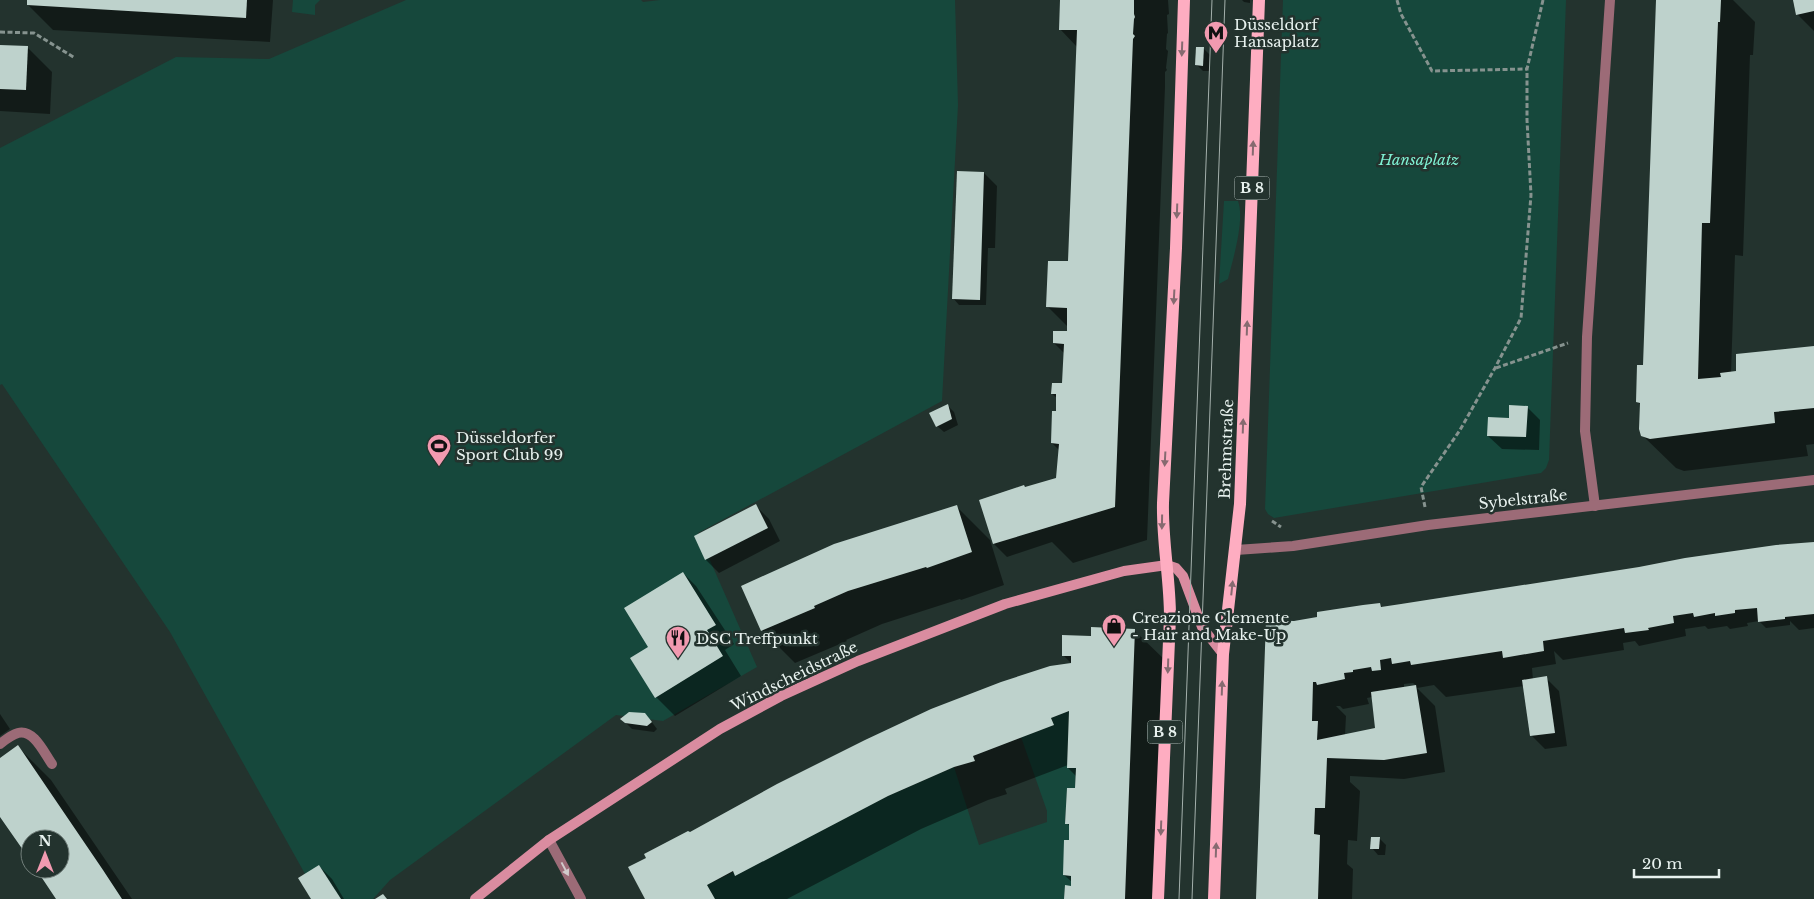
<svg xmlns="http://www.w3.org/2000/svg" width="1814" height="899" viewBox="0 0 1814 899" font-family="'Libre Baskerville',serif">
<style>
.green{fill:#16483c}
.shadow{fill:#0007;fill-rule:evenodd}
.building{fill:#bed2cc}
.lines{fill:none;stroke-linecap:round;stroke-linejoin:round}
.path{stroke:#86938f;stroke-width:3;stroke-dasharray:5 2.5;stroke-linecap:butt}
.lane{stroke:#9c6b77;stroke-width:10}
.street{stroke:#9c6b77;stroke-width:10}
.secondary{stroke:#da8ca0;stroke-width:10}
.primary{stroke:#feadc1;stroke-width:12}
.tram{stroke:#a4b0ac;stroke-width:1}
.oneway{fill:#866a70}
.oneway2{fill:#d1cacb}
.labels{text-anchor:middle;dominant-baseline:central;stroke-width:5;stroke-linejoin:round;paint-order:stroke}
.shield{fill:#23332e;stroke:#adb9b5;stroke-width:1}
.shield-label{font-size:14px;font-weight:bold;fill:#e8f2ef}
.poi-label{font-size:15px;fill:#e8f2ef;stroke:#23332e;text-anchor:start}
.park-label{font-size:15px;font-style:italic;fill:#7ff1d3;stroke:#23332e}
.street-label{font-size:15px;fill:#e8f2ef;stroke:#23332e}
</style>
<rect width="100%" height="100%" fill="#23332e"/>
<!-- green -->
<g class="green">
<path d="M 293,0 L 320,0 L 315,5 L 315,15 L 292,12 Z"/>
<path d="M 406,0 L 641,0 L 643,2 L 660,0 L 955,0 L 958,105 L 942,401 L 698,533 L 757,667 L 663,721 L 616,715 L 390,880 L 373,899 L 319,899 L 170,632 L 2,384 L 0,385 L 0,148 L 176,57 L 269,59 Z"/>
<path d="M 1283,0 L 1566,0 L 1549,460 L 1546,468 L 1541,473 L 1274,518 L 1268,514 L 1265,509 Z"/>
<path d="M 1224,201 L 1238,201 C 1245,220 1233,259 1228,279 L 1219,284 Z"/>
<path d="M 1069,711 L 1067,768 L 1076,768 L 1075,788 L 1067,788 L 1065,824 L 1069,824 L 1069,840 L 1063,875 L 1071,876 L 1071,886 L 1065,886 L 1064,899 L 715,899 L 707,885 L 888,796 L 954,767 L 979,845 L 1047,822 L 1047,811 L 1021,737 L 1054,725 L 1051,718 Z"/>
</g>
<!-- shadow -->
<g class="shadow">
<path d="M 28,0 L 273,0 L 270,42 L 53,30 L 28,5 Z"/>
<path d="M 1061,0 L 1168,0 L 1169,14 L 1167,15 L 1168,33 L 1167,34 L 1166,49 L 1168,51 L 1166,68 L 1167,70 L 1165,72 L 1165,87 L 1147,540 L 1073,563 L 1052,542 L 1007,557 L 994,544 L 1024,486 L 1026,488 L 1058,479 L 1059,450 L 1052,443 L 1057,412 L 1057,398 L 1052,394 L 1063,384 L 1064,353 L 1054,343 L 1068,333 L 1068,327 L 1048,307 L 1069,263 L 1077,47 L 1060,29 Z"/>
<path d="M 1242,0 L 1250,0 L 1250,3 L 1244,2 Z"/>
<path d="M 1657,0 L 1733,0 L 1755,22 L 1753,55 L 1750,55 L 1743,256 L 1735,255 L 1731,373 L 1814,347 L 1814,444 L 1806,445 L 1808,456 L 1684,471 L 1676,468 L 1642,435 L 1641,405 L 1638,402 L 1644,366 Z"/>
<path d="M 1794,0 L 1814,0 L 1814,31 L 1797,14 Z"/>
<path d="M 0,46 L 27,47 L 52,72 L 50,114 L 0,111 Z"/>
<path d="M 1203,48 L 1210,55 L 1209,71 L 1203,71 L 1197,65 Z"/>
<path d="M 984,173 L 997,186 L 995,248 L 988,248 L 986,305 L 959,305 L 953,298 Z"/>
<path d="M 947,405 L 954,412 L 958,425 L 944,432 L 937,426 Z"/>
<path d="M 1527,407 L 1540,420 L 1539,450 L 1502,449 L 1488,436 Z"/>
<path d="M 756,506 L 769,519 L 780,541 L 719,573 L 706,560 L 695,537 Z"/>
<path d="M 957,507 L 990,540 L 1004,585 L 961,600 L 960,599 L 882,624 L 846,640 L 847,641 L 795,663 L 762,630 Z"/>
<path d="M 1814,543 L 1814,628 L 1799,630 L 1790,621 L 1790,625 L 1766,628 L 1759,621 L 1747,623 L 1748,626 L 1730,629 L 1727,626 L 1708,629 L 1705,626 L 1685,629 L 1686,636 L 1639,646 L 1635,641 L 1623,643 L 1624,650 L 1563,660 L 1554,651 L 1556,664 L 1532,668 L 1533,680 L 1546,678 L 1559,691 L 1567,746 L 1545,749 L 1532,736 L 1524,686 L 1446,697 L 1434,685 L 1417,688 L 1435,706 L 1445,772 L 1404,779 L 1350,776 L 1350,782 L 1360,791 L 1357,841 L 1348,840 L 1347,864 L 1353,869 L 1352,899 L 1257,899 L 1295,623 L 1379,604 L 1383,608 ZM 1413,683 L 1417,686 L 1404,688 L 1404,684 ZM 1372,697 L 1376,729 L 1345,735 L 1346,716 L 1336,706 L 1340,706 L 1343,709 L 1369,704 L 1367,698 Z"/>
<path d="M 683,573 L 696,586 L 734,644 L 725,650 L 741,676 L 675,716 L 656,697 L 650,647 Z"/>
<path d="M 1134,630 L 1168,663 L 1159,899 L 1066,899 L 1072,887 L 1072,882 L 1064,875 L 1070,842 L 1070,827 L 1067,823 L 1076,790 L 1077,777 L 1068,768 L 1068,765 L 1005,789 L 1007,794 L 988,800 L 921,829 L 787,899 L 646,899 L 690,834 L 1072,664 L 1063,655 L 1092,637 Z"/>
<path d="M 0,714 L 10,729 L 0,736 Z"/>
<path d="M 622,719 L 651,721 L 657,729 L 654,732 L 632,729 Z"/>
<path d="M 18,747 L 51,780 L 132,899 L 58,899 L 37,869 L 60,869 L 60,839 L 30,839 L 30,858 L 0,814 L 0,759 Z"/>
<path d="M 1379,838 L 1386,845 L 1385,855 L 1378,855 L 1372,848 Z"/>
<path d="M 319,866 L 332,879 L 344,899 L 312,899 Z"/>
</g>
<!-- building -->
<g class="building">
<path d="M 27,0 L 247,0 L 246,18 L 27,5 Z"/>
<path d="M 1060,0 L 1134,0 L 1134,14 L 1135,17 L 1134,19 L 1133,34 L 1135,36 L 1133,39 L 1115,507 L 993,544 L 979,500 L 1024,485 L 1025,487 L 1056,478 L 1059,444 L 1051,443 L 1052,411 L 1056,411 L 1056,394 L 1051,394 L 1052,383 L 1062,383 L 1064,344 L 1053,343 L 1053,331 L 1067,331 L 1067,308 L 1046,307 L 1048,261 L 1068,261 L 1077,30 L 1059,30 Z"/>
<path d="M 1656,0 L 1721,0 L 1720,22 L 1718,22 L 1710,223 L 1702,223 L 1698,379 L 1721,377 L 1720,373 L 1736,371 L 1736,354 L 1814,346 L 1814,408 L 1774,412 L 1775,423 L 1650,439 L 1641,436 L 1639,429 L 1640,403 L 1636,402 L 1637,365 L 1643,365 Z"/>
<path d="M 1793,0 L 1814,0 L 1814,11 L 1796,15 Z"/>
<path d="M 0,45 L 28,46 L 26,90 L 0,89 Z"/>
<path d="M 1196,47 L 1204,47 L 1203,66 L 1195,65 Z"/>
<path d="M 957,171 L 984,172 L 980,300 L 952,299 Z"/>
<path d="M 948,404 L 952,419 L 936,427 L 929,413 Z"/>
<path d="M 1509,405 L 1528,406 L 1526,437 L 1487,436 L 1488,417 L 1509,418 Z"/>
<path d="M 756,504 L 768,528 L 705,560 L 694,536 Z"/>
<path d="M 957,505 L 972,552 L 927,568 L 926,567 L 848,591 L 814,606 L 815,608 L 761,631 L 741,586 L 834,544 Z"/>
<path d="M 1814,542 L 1814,614 L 1785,617 L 1785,619 L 1758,622 L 1757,608 L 1735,610 L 1735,613 L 1715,616 L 1715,613 L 1694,617 L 1693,613 L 1673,616 L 1674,623 L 1648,628 L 1649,630 L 1625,633 L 1624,628 L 1543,641 L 1544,651 L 1503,658 L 1502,651 L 1411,665 L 1410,661 L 1392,664 L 1391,658 L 1380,660 L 1381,670 L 1372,671 L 1371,667 L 1353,670 L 1353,672 L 1344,673 L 1345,679 L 1317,685 L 1316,682 L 1313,682 L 1312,721 L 1318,721 L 1317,740 L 1375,728 L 1371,692 L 1416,685 L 1427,753 L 1384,760 L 1327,758 L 1325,808 L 1315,808 L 1314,834 L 1320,835 L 1318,899 L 1256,899 L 1266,620 L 1294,621 L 1317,617 L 1317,612 L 1363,605 L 1380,603 L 1381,607 L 1401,604 L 1639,567 L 1685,558 L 1776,545 Z"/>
<path d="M 683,572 L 716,625 L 707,630 L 723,656 L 655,698 L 630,658 L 648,647 L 624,608 Z"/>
<path d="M 1091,627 L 1135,629 L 1125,899 L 1064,899 L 1065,885 L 1071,886 L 1071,876 L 1063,875 L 1064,840 L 1069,840 L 1069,824 L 1065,824 L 1067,788 L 1075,788 L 1076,768 L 1067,768 L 1069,711 L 1051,718 L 1054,725 L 973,756 L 975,761 L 954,767 L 888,796 L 735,876 L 733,871 L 707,885 L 715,899 L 645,899 L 628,867 L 646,858 L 644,854 L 688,831 L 690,832 L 777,784 L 865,740 L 931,709 L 1001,682 L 1050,666 L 1071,663 L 1071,656 L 1062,656 L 1062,635 L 1091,636 Z"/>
<path d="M 1547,676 L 1555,733 L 1530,736 L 1522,680 Z"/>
<path d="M 629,712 L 645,713 L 652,722 L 647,726 L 625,723 L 620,719 Z"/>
<path d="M 18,745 L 103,870 L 122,899 L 56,899 L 36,869 L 60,869 L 60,839 L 30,839 L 30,860 L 0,817 L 0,758 Z"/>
<path d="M 1371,837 L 1380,837 L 1379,849 L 1370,849 Z"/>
<path d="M 319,865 L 341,899 L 311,899 L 298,878 Z"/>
<path d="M 383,894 L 387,899 L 375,899 Z"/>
</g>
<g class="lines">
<!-- path -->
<g class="path">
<path d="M 1397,0 L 1401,14 L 1432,71 L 1527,69"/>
<path d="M 0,32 L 34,33 L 75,58"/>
<path d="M 1496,368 L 1568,343"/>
<path d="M 1425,507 L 1421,487 L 1460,430 L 1495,368 L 1521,318 L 1531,195 L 1527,120 L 1527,69 L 1543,0"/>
<path d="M 1272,521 L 1281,527"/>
</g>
<!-- lane -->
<path class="lane" d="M 0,744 C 5,740 11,735 18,733 C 34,729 44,753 52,764"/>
<!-- street -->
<g class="street">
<path d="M 1595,506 L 1585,431 L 1587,337 L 1610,0"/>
<path d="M 1236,550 L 1293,546 L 1428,525 L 1814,480"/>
<path d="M 549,840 L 581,899"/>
</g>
<!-- secondary -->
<path class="secondary" d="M 475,899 L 549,840 L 720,729 L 781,696 L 858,661 L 1005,604 L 1124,571 L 1167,565 L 1176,568 L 1183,576 L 1202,627 L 1223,654"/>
<!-- primary -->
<g class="primary">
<path d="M 1158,899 L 1170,617 C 1170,578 1162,541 1163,503 L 1176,248 L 1184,0"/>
<path d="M 1214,899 L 1223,654 L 1240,504 L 1259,0"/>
</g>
<!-- tram -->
<g class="tram">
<path d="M 1179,899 L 1212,0"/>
<path d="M 1192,899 L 1225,0"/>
</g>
</g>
<!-- one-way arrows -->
<defs><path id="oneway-solid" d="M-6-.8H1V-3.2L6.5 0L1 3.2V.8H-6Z" transform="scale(1.25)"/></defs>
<g class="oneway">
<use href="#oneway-solid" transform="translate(1182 49) rotate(92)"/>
<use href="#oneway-solid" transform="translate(1253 148) rotate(-88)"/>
<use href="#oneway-solid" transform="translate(1177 211) rotate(92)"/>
<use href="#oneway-solid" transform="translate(1174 297) rotate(93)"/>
<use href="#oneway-solid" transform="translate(1247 328) rotate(-88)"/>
<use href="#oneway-solid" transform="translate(1243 426) rotate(-88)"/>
<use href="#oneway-solid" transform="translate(1165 459) rotate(93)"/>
<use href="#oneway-solid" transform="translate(1162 522) rotate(91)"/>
<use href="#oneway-solid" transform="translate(1232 588) rotate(-84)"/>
<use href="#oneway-solid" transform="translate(1168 666) rotate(92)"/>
<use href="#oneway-solid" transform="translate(1222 688) rotate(-88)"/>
<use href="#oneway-solid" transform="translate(1161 828) rotate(92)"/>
<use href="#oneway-solid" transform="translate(1216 850) rotate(-88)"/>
</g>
<use class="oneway2" href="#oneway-solid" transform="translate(565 869) rotate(62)"/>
<!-- icons -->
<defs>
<symbol id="metro-pin" viewBox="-11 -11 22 30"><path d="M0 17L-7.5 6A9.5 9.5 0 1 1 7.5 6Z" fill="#f29ab0" stroke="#23332e"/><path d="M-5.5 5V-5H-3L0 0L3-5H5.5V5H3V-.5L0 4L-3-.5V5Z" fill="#111"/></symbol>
<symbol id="stadium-pin" viewBox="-11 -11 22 30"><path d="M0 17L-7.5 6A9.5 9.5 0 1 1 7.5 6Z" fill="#f29ab0" stroke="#23332e"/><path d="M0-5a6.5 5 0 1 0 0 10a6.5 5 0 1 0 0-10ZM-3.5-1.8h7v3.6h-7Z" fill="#111"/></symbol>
<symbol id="shop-pin" viewBox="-11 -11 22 30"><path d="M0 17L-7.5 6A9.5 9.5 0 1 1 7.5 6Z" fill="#f29ab0" stroke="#23332e"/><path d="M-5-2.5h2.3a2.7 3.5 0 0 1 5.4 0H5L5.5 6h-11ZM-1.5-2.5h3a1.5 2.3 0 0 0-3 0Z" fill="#111"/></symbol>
<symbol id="restaurant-pin" viewBox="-11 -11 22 30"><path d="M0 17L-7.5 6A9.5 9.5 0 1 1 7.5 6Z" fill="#f29ab0" stroke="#23332e"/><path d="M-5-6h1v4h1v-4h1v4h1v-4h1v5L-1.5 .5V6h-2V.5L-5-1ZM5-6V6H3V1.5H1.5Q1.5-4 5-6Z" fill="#111"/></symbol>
</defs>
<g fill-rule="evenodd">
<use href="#metro-pin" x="1202" y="19" width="28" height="38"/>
<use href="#stadium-pin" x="425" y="432" width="28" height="38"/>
<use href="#shop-pin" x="1100" y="612" width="28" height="38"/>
<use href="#restaurant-pin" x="664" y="624" width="28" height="38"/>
</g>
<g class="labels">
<!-- shield labels -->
<g class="shield">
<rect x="1234.5" y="176.5" width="35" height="23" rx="4"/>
<rect x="1147.5" y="720.5" width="35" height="23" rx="4"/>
</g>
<g class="shield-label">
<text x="1252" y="188">B 8</text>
<text x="1165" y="732">B 8</text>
</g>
<!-- poi labels -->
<g class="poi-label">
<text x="1234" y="24">Düsseldorf<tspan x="1234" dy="17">Hansaplatz</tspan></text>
<text x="456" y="437">Düsseldorfer<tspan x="456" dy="17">Sport Club 99</tspan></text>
<text x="1132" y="617">Creazione Clemente<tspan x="1132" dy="17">- Hair and Make-Up</tspan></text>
<text x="696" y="638">DSC Treffpunkt</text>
</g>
<!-- park labels -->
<g class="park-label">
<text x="1419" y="159">Hansaplatz</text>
</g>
<!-- street labels -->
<g class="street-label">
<text transform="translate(1226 449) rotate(-88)">Brehmstraße</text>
<text transform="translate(1523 499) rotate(-6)">Sybelstraße</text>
<text transform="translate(794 676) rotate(-26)">Windscheidstraße</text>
</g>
</g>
<!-- north arrow -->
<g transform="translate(45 854)"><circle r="24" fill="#23332e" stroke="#727f7b"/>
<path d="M0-4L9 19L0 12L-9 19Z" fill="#f29ab0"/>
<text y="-8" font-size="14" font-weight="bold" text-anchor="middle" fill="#e8f2ef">N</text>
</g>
<!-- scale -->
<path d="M1634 869v8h85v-8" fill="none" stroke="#e8f2ef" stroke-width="2.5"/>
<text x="1642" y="869" font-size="15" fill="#e8f2ef" stroke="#23332e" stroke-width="4" paint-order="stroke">20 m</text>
</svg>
